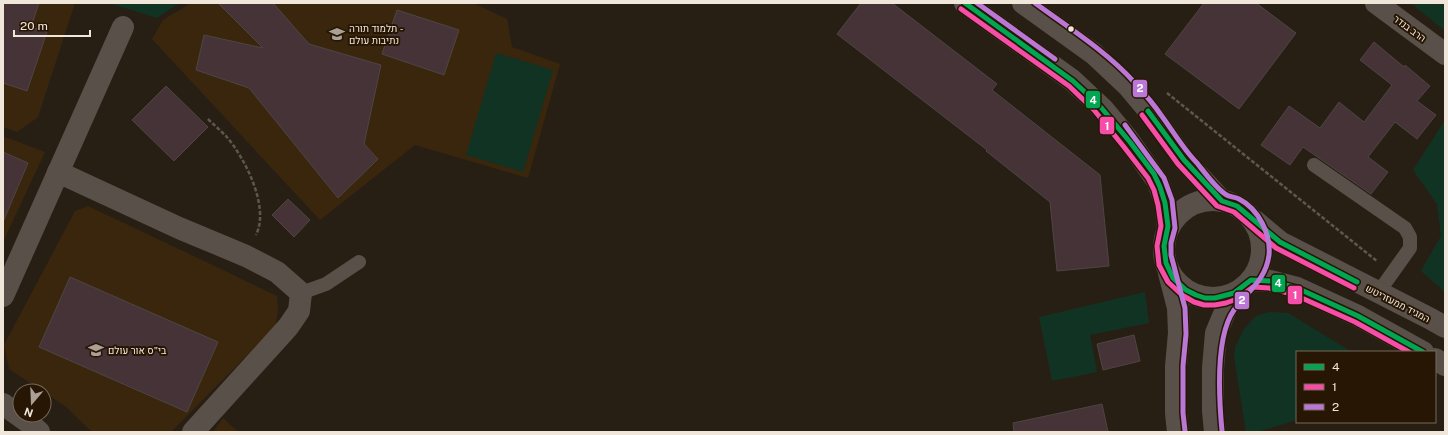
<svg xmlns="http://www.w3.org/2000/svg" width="1448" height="435" viewBox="0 0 1448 435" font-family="'Public Sans',Heebo,sans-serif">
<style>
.built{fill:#39260d}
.green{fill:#113324}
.building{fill:#463337;stroke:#4e4543}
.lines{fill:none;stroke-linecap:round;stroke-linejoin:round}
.path{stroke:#5e564f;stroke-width:2.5;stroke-dasharray:4 2;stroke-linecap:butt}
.lane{stroke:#585049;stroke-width:14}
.street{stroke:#585049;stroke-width:22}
.secondary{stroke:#585049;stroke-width:22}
.bus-1-casing{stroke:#261603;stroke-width:8}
.bus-2-casing{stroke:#261603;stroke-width:8}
.bus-3-casing{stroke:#261603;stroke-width:8}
.bus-1{stroke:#00a651;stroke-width:5}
.bus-2{stroke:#f54da8;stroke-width:5}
.bus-3{stroke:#ba77d6;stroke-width:5}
.bus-dot{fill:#f1e6da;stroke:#261603;stroke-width:1.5}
.labels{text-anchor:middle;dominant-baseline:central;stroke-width:4;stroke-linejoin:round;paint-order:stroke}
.poi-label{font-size:10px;fill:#f1e6da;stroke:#261603;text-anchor:start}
.street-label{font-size:10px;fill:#f1e6da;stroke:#261603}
.line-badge{stroke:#261603;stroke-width:1.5}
.badge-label{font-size:11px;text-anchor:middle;font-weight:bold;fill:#fff}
</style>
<rect width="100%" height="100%" fill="#281f14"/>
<!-- built -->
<g class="built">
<path d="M 3,3 L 75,3 L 38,117 L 17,132 L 3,127 Z"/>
<path d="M 191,3 L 473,3 L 507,19 L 512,47 L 560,64 L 528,178 L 415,145 L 320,220 L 152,39 L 163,20 Z"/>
<path d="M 3,136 L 45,152 L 3,242 Z"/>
<path d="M 88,206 L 223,270 L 277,296 L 278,312 L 275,327 L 171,432 L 92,432 L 65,406 L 9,369 L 4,345 L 75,211 Z"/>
<path d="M 223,418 L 238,432 L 213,432 Z"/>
</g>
<!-- green -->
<g class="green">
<path d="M 109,3 L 179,3 L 157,18 Z"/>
<path d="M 1411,3 L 1445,3 L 1445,31 Z"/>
<path d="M 496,53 L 553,70 L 523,172 L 466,155 Z"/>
<path d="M 1445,120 L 1445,292 L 1421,271 L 1441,236 L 1437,204 L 1413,170 Z"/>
<path d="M 1145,292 L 1149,323 L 1090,335 L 1097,372 L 1052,381 L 1039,317 Z"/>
<path d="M 1269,312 L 1288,313 L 1352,352 L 1297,352 L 1297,420 L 1257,432 L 1246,432 L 1234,357 L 1235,347 L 1244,329 L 1256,316 Z"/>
</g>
<!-- building -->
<g class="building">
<path d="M 3,3 L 39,3 L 31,27 L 47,32 L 27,91 L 3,83 Z"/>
<path d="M 218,3 L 273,3 L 309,44 L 381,65 L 364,144 L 378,159 L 338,198 L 249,88 L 196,70 L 204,35 L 263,48 Z"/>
<path d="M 861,3 L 892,3 L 997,84 L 992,90 L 1100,175 L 1109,266 L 1057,271 L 1050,202 L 986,151 L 987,150 L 837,34 Z"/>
<path d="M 1204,3 L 1256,3 L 1296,33 L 1239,109 L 1165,54 Z"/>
<path d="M 397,10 L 459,30 L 444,75 L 382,54 Z"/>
<path d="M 1374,42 L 1404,67 L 1405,65 L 1430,86 L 1417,101 L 1436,115 L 1417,139 L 1395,122 L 1368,157 L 1388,172 L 1371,194 L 1303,147 L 1290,165 L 1261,145 L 1289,106 L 1320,128 L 1339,102 L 1364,122 L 1392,85 L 1360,60 Z"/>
<path d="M 166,86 L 208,127 L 174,161 L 132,120 Z"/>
<path d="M 3,152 L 28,163 L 3,222 Z"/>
<path d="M 288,199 L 310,220 L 294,237 L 272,215 Z"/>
<path d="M 70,277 L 218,342 L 187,412 L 39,347 Z"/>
<path d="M 1134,335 L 1140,361 L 1103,370 L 1097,344 Z"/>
<path d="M 1102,404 L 1108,432 L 1014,432 L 1013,423 Z"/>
</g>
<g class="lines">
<!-- path -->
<g class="path">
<path d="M 1167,93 L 1377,261"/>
<path d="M 208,119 C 214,125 220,130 226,136 C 245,158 270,207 256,235"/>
</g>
<!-- lane -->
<g class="lane">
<path d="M 1314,165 L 1405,228 L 1410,237 L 1410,248 L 1378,293"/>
<path d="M 301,293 L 326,284 L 359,262"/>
</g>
<!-- street -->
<g class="street">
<path d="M 1376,3 L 1445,54"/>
<path d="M 58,172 L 179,228 L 246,256 L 277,272 L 301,293 L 299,311 L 288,327 L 193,432"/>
<path d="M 3,296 L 123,27"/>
<path d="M 3,404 L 28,422 L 39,432"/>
</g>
<!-- secondary -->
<g class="secondary">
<path d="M 965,3 L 1072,80 L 1103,109 L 1127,138 L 1158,182 L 1165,202 L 1168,228"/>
<path d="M 1023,3 L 1094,54 L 1128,86 L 1154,117 L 1184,160 L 1222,201"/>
<circle cx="1213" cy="249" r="49"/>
<path d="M 1255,221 L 1280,242 L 1429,318 L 1445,327"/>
<path d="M 1169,273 L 1178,308 L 1179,333 L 1176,366 L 1176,413 L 1178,432"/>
<path d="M 1251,280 L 1270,281 L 1297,288 L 1358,316 L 1423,352"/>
<path d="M 1435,359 L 1445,365"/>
<path d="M 1215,432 L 1213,411 L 1213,368 L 1216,333 L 1227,307 L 1242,289"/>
</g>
<defs>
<g id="bus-1">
<path d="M 965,3 L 1073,81 L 1099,105 L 1130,142 L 1154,174 L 1160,187 L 1165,203 L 1168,226 L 1164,246 L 1166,263 L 1173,278 L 1186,290 L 1196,295 L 1205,298 L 1215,298 L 1234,293 L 1251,280 L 1270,281 L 1297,288 L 1358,316 L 1423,352"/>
<path d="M 1148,111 L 1184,160 L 1222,201 L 1237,206 L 1280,242 L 1357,282"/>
</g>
<g id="bus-2">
<path d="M 961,9 L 1069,86 L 1094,110 L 1124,147 L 1148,178 L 1154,190 L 1158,205 L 1161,226 L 1157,246 L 1159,265 L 1168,282 L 1182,295 L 1194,302 L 1204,305 L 1215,305 L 1226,303 L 1237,299 L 1253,287 L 1269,288 L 1295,295 L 1355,322 L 1409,352"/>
<path d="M 1142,115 L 1178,164 L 1217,206 L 1234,212 L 1276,248 L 1354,288"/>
</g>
<g id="bus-3">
<path d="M 977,3 L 1055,59"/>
<path d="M 1035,3 C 1069,28 1106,51 1134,82 C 1143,92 1153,103 1161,115 C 1173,131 1183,149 1197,163 C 1205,173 1215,187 1225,194 C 1229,197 1235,197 1239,199 C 1259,209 1271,235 1269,255 C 1266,280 1247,292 1234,310 C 1215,337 1219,399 1222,431"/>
<path d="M 1125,125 L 1164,178 L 1172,200 L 1175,228 L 1171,243 L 1171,255 L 1185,308 L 1186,334 L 1183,366 L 1183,413 L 1185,431"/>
</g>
</defs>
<!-- bus-1 casing -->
<use href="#bus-1" class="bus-1-casing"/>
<!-- bus-2 casing -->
<use href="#bus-2" class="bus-2-casing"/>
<!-- bus-3 casing -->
<use href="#bus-3" class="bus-3-casing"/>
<!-- bus-1 -->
<use href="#bus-1" class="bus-1"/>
<!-- bus-2 -->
<use href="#bus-2" class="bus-2"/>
<!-- bus-3 -->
<use href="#bus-3" class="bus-3"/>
</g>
<!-- icons -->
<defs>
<symbol id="school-bare" viewBox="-9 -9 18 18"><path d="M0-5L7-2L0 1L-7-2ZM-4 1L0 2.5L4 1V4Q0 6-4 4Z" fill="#aba095" stroke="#261603" stroke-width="2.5" paint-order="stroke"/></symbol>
</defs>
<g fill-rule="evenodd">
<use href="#school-bare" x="326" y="23" width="22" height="22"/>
<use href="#school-bare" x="85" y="339" width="22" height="22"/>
</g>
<!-- markers -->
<circle class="bus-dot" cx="1071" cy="29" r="3.5"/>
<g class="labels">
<!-- poi labels -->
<g class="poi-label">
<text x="349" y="28">תלמוד תורה -<tspan x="349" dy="12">נתיבות עולם</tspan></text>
<text x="108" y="350">בי"ס אור עולם</text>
</g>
<!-- street labels -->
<g class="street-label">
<text transform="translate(1410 28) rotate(36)">הרב בנדר</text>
<text transform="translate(1398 303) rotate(27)">המגיד ממעזריטש</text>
</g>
</g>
<g class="line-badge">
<rect x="1132" y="79" width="16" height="19" rx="4" fill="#ba77d6"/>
<rect x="1085" y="90" width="16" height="19" rx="4" fill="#00a651"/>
<rect x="1099" y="116" width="16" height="19" rx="4" fill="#f54da8"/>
<rect x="1271" y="274" width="15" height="19" rx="4" fill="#00a651"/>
<rect x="1287" y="285" width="16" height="20" rx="4" fill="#f54da8"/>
<rect x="1234" y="291" width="16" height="19" rx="4" fill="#ba77d6"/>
</g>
<g class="badge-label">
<text x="1140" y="92">2</text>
<text x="1093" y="104">4</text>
<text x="1107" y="130">1</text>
<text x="1278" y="287">4</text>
<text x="1295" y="299">1</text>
<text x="1242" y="304">2</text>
</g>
<!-- border -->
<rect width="1448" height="435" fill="none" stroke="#f1e6da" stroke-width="8"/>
<!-- legend -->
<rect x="1296" y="351" width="140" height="72" fill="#261603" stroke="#776959"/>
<rect x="1304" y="364" width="20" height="6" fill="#00a651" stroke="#776959"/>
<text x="1332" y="371" font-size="12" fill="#f1e6da">4</text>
<rect x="1304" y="384" width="20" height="6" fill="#f54da8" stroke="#776959"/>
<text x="1332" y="391" font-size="12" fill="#f1e6da">1</text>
<rect x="1304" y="404" width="20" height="6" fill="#ba77d6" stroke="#776959"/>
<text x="1332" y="411" font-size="12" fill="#f1e6da">2</text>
<!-- north arrow -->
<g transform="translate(32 403) rotate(199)"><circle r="19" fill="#261603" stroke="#776959"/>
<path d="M0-3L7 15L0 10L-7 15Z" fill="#aba095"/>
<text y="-6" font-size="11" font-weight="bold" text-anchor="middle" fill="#f1e6da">N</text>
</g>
<!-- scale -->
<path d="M14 30v6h76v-6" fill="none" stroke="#f1e6da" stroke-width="2"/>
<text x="20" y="30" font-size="12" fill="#f1e6da" stroke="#261603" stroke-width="3" paint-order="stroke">20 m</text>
</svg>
